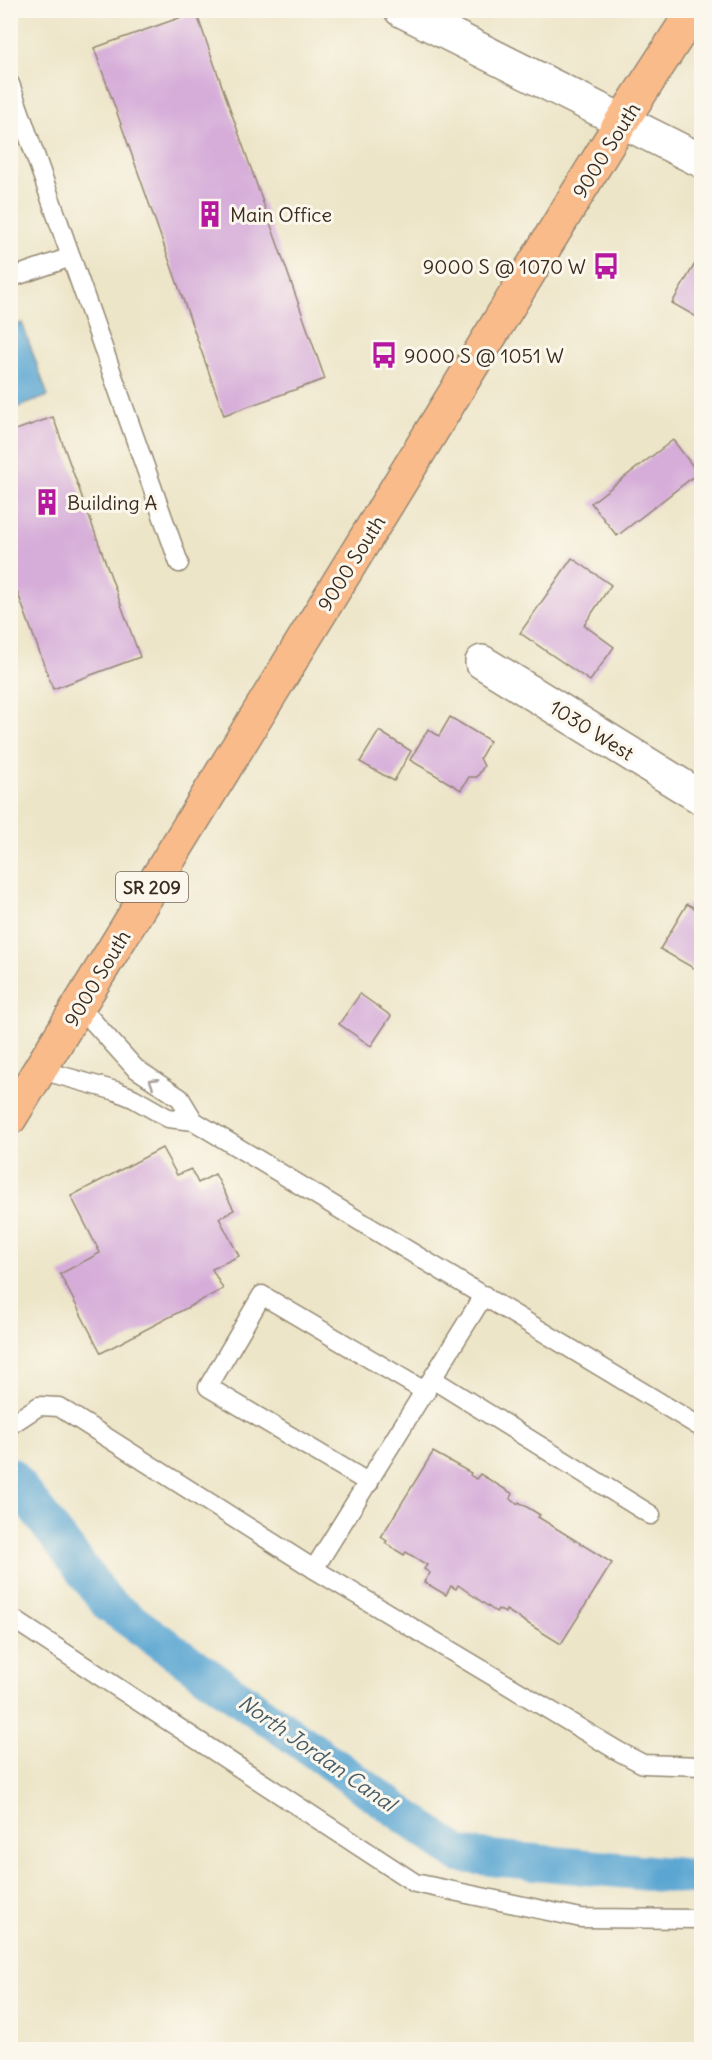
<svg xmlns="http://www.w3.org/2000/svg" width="712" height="2060" viewBox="0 0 712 2060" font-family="Delius,sans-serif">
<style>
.water{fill:#5aa6d2;stroke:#4a6878;stroke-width:1.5}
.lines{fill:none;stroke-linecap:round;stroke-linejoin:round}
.canal{stroke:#5aa6d2;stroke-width:36}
.building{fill:#d6add9}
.lane-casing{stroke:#948873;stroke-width:21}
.street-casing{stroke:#948873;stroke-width:36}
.primary-casing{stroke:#948873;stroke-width:36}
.lane{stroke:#fff;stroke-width:18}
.street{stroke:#fff;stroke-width:33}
.primary{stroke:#fabb8b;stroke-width:33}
.oneway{stroke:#a79f9a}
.labels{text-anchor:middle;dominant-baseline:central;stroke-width:6;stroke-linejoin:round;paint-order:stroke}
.shield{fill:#fbf7ec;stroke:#75685c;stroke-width:1.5}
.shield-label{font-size:18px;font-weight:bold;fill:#3b2a1e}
.street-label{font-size:20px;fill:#3b2a1e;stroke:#fbf7ec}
.poi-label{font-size:20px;fill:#3b2a1e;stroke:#fbf7ec;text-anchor:start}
.water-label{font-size:21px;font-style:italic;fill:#475c66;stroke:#fbf7ec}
</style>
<rect width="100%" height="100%" fill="#fbf7ec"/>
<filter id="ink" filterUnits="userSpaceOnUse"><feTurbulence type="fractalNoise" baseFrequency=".0167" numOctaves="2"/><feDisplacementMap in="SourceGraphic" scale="12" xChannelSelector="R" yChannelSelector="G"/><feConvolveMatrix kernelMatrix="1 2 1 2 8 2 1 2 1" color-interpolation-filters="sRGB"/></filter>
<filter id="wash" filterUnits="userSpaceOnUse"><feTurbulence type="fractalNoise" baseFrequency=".008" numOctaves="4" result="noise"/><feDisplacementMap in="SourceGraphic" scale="24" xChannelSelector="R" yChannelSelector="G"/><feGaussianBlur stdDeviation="1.35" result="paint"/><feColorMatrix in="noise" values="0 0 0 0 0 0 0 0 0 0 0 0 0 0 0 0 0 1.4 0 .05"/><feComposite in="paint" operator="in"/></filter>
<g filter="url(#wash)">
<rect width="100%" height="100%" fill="#ede5c8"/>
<!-- water -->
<path class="water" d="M 22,323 L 48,396 L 11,410 L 11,327 Z"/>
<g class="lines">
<!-- canal -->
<path class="canal" d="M 10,1475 L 109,1605 L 460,1855 L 702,1878"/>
</g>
<g id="blocks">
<!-- building -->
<g class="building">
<path d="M 196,12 L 325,379 L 224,415 L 94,48 Z"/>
<path d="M 699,257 L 702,258 L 702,320 L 672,303 Z"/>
<path d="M 53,417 L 140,657 L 53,689 L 10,572 L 10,432 Z"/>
<path d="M 673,440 L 698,473 L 617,536 L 591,503 Z"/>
<path d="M 572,558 L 611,585 L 584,625 L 614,647 L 590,681 L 520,633 Z"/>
<path d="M 450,717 L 490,741 L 480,758 L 484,766 L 477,777 L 469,777 L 461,790 L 410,760 L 428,729 L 439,736 Z"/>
<path d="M 379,731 L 411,751 L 394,781 L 360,762 Z"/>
<path d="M 687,904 L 702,912 L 702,973 L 660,949 Z"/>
<path d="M 360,994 L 391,1016 L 371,1046 L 339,1024 Z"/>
<path d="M 162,1148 L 177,1175 L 191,1169 L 198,1183 L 215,1174 L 234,1210 L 219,1218 L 239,1256 L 212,1269 L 223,1289 L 101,1353 L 60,1274 L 100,1253 L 71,1196 Z"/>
<path d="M 433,1452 L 471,1473 L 470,1475 L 476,1479 L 480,1474 L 513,1494 L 510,1499 L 518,1504 L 519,1502 L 540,1515 L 538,1517 L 612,1563 L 561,1644 L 506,1610 L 505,1613 L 498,1609 L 496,1612 L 458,1585 L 456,1589 L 451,1586 L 446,1595 L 424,1582 L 430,1573 L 424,1569 L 427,1565 L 406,1552 L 404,1555 L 385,1543 L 387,1541 L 381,1537 Z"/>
</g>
</g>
</g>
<g filter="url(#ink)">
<use href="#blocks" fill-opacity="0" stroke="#948873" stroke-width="1.5"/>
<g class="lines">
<defs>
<g id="lane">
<path d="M 10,84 L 179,563"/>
<path d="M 10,278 L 71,257"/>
<path d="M 79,1006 L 135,1068 L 180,1098 L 194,1121"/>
<path d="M 41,1070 L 116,1091 L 133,1098 L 168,1118 L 194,1121 L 702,1428"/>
<path d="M 484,1295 L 314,1569 L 618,1751 L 643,1764 L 702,1766"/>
<path d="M 434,1380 L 651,1515"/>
<path d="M 10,1425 L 39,1406 L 59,1407 L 314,1569"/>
<path d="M 369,1483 L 208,1387 L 262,1295 L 426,1392"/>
<path d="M 10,1617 L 415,1883 L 581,1918 L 702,1919"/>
</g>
<g id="street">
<path d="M 401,10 L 702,161"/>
<path d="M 482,662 L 702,798"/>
</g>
<path id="primary" d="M 10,1118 L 622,121 L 694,10"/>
</defs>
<!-- lane casing -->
<use href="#lane" class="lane-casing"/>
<!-- street casing -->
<use href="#street" class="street-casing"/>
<!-- primary casing -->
<use href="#primary" class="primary-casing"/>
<!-- lane -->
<use href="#lane" class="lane"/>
<!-- street -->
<use href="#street" class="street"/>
<!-- primary -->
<use href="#primary" class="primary"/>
</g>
<!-- one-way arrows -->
<defs><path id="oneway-chevron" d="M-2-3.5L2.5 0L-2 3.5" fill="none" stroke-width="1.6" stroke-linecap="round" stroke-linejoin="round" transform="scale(1.5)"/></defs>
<use class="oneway" href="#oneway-chevron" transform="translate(153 1082) rotate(-147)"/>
</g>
<!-- icons -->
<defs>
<symbol id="building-bare" viewBox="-9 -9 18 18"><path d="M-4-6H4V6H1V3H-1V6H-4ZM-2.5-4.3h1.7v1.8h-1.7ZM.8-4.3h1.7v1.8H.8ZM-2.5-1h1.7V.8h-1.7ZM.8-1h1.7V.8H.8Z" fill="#b5179e" stroke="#fbf7ec" stroke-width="2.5" paint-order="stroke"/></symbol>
<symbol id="bus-bare" viewBox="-9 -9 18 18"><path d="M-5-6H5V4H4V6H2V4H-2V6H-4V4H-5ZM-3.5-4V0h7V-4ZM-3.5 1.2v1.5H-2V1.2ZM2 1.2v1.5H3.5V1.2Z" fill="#b5179e" stroke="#fbf7ec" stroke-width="2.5" paint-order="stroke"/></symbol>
</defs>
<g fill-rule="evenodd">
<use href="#building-bare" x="191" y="195" width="38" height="38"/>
<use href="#bus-bare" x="587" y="247" width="38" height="38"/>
<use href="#bus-bare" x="365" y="336" width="38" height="38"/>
<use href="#building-bare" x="28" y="483" width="38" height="38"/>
</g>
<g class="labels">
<!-- shield labels -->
<rect class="shield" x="116" y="872" width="72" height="30" rx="4.5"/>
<g class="shield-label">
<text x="152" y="887">SR 209</text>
</g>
<!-- street labels -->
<g class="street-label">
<text transform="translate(606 150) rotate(-58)">9000 South</text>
<text transform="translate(351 563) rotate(-58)">9000 South</text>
<text transform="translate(592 730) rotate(32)">1030 West</text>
<text transform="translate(97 978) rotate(-59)">9000 South</text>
</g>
<!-- poi labels -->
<g class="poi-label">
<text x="230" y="214">Main Office</text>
<text x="586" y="266" text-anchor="end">9000 S @ 1070 W</text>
<text x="404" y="355">9000 S @ 1051 W</text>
<text x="67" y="502">Building A</text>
</g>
<!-- water labels -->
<g class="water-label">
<text transform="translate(317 1753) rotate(35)">North Jordan Canal</text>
</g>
</g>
<!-- margin -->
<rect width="712" height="2060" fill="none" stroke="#fbf7ec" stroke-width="36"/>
</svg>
